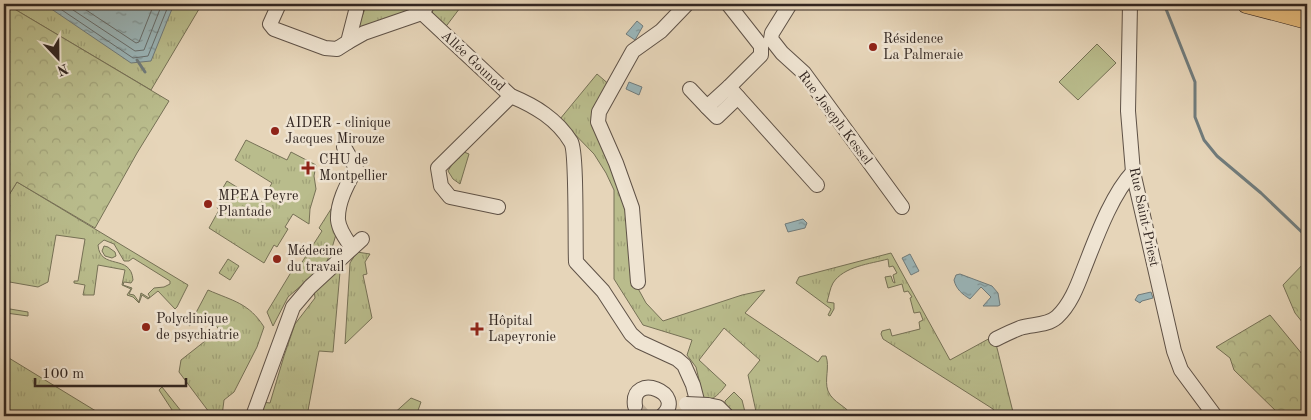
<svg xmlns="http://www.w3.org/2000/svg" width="1311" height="420" viewBox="0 0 1311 420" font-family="'Old Standard TT',serif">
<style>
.grass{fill:url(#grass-tufts);stroke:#767156;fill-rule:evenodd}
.forest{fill:url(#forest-crowns);stroke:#767156}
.garden{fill:#b9bc8c;stroke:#767156}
.water{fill:url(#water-ripples);stroke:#707c7d}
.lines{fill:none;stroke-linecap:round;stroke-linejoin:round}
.shore{stroke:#666e6e;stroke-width:1}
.stream{stroke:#707c7d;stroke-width:3}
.minor-tunnel{stroke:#c2b29b;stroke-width:14;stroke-dasharray:14 7;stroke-linecap:butt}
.minor-casing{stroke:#5f5247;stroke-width:16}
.major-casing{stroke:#322621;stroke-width:19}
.minor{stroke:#efe4d2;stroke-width:14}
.major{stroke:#e3ba7c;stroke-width:18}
.minor-bridge-casing{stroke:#5f5247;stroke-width:16;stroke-linecap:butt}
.minor-bridge{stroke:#efe4d2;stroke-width:14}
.poi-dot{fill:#8f2418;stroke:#efe4d2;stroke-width:2}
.labels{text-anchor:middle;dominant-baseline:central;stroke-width:5;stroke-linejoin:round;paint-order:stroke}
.poi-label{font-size:14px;fill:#322621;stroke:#efe4d2;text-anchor:start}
.street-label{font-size:14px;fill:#322621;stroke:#efe4d2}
</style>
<defs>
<pattern id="grass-tufts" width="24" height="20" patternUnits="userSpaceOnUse" patternTransform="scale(1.25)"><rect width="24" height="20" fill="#b9bc8c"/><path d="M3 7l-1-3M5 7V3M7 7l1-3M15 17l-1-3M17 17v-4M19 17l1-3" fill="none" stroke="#a0a178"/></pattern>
<pattern id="forest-crowns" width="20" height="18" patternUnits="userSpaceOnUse" patternTransform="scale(1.25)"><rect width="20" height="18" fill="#b9bc8c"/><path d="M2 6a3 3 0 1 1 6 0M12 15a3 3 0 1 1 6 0" fill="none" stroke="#a0a178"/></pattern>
<pattern id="water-ripples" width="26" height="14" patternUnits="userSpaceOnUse" patternTransform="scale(1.25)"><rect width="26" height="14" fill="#9ab6ba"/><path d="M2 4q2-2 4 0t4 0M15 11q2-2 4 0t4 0" fill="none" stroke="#7e9497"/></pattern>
</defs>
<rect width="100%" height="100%" fill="#e6d5b9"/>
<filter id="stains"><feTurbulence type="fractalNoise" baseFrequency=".004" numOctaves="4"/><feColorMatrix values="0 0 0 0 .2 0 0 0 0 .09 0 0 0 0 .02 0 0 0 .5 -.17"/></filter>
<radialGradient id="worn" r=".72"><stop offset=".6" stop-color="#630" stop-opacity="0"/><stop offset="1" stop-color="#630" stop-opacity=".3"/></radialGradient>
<!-- grass -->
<g class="grass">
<path d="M 6,4 L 202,4 L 151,90 Z"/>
<path d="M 367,4 L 420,4 L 410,11 L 357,29 Z"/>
<path d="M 433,4 L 463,4 L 444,29 L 432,18 Z"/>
<path d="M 597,74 L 611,86 L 595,114 L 628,211 L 635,283 L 646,303 L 663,321 L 742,295 L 765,290 L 745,313 L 818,362 L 822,356 L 826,356 C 830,367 824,380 828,391 C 833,403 847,406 852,416 L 757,416 L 748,375 L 760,360 L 724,328 L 699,360 L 726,385 C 720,393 714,400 704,401 L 696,367 L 687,355 L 692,340 L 643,325 L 614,279 L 614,190 L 606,173 L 594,154 L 560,119 Z"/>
<path d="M 246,140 L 287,160 L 291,152 L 316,165 L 314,176 L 316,189 L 310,209 L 309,224 L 293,214 L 285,227 L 288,229 L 277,247 L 274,245 L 264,263 L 209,228 L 219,210 L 217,208 L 223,198 L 218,196 L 227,181 L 261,202 L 272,183 L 235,160 Z"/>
<path d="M 464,152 L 469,154 L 460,184 L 453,179 L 448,171 L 454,161 Z"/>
<path d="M 17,182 L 188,285 L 177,307 L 175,309 L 158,291 L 148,299 L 142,295 L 139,303 L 133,297 L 127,295 L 131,289 L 122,285 L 125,270 L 98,265 L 94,295 L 83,295 L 85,285 L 74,283 L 74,281 L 78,281 L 85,239 L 56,235 L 48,282 L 38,287 L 4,281 L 4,203 ZM 104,240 L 114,244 L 124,261 L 129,261 L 133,258 L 170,281 L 170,284 L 164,287 L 154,288 L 148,294 L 150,297 L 149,298 L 141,293 L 139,302 L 134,295 L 129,294 L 132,288 L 123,285 L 124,282 L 131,283 L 133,280 C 131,253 100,271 98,245 Z"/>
<path d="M 338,198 L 337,231 L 332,248 L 326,264 L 288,297 L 273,326 L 267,312 L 293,269 L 297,270 L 322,231 L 319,228 Z"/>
<path d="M 104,246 L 108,247 L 115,252 L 116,256 L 112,258 L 105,256 L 102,251 Z"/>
<path d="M 357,252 L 370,254 L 365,262 L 367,274 L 363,275 L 372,318 L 345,344 L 350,263 Z"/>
<path d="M 891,253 L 950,360 L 992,337 L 996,344 L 1014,416 L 997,416 L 993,409 L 883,339 L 881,334 L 882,331 L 890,329 L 892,336 L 920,329 L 919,322 L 923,320 L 920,312 L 914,313 L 910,298 L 912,297 L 908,291 L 904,292 L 902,284 L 888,288 L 885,277 L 891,276 L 893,282 L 895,283 L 893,275 L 897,273 L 893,266 L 889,267 L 888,259 C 870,264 844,266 833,283 C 830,288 829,296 827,302 L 834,303 L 834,309 L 830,316 L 828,315 L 831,309 L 796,283 L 799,277 Z"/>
<path d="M 228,259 L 239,266 L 230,280 L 219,273 Z"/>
<path d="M 333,271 L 340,272 L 333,352 L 319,351 L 307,416 L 258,416 L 262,402 L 270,403 L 284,356 L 295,324 L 315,298 L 314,289 Z"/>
<path d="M 208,290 C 233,301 249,303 264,327 L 257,347 L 234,392 L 224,400 L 222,416 L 202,416 L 209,412 L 179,372 L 181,360 L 214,334 L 220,331 L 207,313 L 189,326 Z"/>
<path d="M 4,308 L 28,312 L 28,316 L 6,313 L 4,317 Z"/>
<path d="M 4,355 L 104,416 L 4,416 Z"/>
<path d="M 162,387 L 185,416 L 176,416 L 159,390 Z"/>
<path d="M 734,392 L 742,400 L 746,416 L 731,416 L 725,407 L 725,401 Z"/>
<path d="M 411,398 L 421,402 L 416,416 L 391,416 Z"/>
</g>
<!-- forest -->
<g class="forest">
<path d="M 4,4 L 6,4 L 169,101 L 137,153 L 95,228 L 17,182 L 9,195 L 4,191 Z"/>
<path d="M 1307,260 L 1307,328 L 1295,313 L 1283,285 Z"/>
<path d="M 1270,315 L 1307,360 L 1307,416 L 1281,416 L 1234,370 L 1230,358 L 1216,347 Z"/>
</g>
<!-- garden -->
<path class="garden" d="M 1097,44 L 1116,63 L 1078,100 L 1059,82 Z"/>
<!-- water -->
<g class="water">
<path d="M 44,4 L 174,4 L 151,61 L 131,63 Z"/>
<path d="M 637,21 L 643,26 L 635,40 L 626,34 Z"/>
<path d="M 629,82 L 642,87 L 639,95 L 626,89 Z"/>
<path d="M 803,219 L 807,223 L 805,228 L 788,232 L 785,224 Z"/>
<path d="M 910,254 L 919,271 L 911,275 L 902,258 Z"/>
<path d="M 960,274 L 992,286 L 998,293 L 1000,305 L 998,306 L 983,306 L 991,297 L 981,287 L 970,299 C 962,294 956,289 954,280 L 956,275 Z"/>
<path d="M 1151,292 L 1153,298 L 1142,301 L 1140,303 L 1135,300 L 1138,295 Z"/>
</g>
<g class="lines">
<!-- shore -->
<g class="shore">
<path d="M 53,4 L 133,58 L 148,56 L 169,4"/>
<path d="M 64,4 L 135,51 L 144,50 L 162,4"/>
<path d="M 77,4 L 136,43 L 139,42 L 154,4"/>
</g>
<!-- stream -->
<g class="stream">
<path d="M 1164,4 L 1195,82 L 1195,117 L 1204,140 L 1217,156 L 1261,193 L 1307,237"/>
<path d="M 137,60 L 145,72"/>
</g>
<!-- minor-tunnel -->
<path class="minor-tunnel" d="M 635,406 L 644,416"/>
<defs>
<g id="minor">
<path d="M 279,4 L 270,24 L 274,29 L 325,48 L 337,49 L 348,42 L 356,11"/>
<path d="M 428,4 L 422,13 L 511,96 C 535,106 557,119 571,142 C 577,152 575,244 576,262 L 603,291 L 631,334 L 640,342 L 677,359 L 684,365 L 693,385 L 701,416"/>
<path d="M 790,4 L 772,33 L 771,39 L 782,53 L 804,73 L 902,207"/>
<path d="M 1130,4 L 1128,111 L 1133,172 L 1174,351 L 1181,370 L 1215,416"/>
<path d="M 348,42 L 364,33 L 422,13"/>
<path d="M 729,87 L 817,185"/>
<path d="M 690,89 L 707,107 L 729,87 L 761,55 L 761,46 L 728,4"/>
<path d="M 707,107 L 717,117 L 738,97"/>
<path d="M 344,147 L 356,168 C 348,183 337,202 338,220 C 339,230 346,239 352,248"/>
<path d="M 498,207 L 450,197 L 441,186 L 438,168 L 511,96"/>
<path d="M 638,282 L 632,208 L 616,163 L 598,122 L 599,112 L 633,51 L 661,31 L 687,4"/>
<path d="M 996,339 C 1004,335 1012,331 1020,328 C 1032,324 1047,326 1057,317 C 1070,305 1077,287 1083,271 C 1095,241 1111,195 1133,172"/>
<path d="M 708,405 L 718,407 L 727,416"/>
<path d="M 635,406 C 630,371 688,393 662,416"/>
<path d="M 253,416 L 293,307 L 310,287 L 362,239"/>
</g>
<path id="major" d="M 1246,4 L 1307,20"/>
</defs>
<!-- minor casing -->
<use href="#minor" class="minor-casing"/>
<!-- major casing -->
<use href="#major" class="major-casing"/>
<!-- minor -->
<use href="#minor" class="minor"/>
<!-- major -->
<use href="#major" class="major"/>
<defs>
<path id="minor-bridge" d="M 686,404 L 708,405"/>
</defs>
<!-- minor-bridge casing -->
<use href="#minor-bridge" class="minor-bridge-casing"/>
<!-- minor-bridge -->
<use href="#minor-bridge" class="minor-bridge"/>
</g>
<!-- markers -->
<g class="poi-dot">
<circle cx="873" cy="47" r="5"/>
<circle cx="275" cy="131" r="5"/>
<path d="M305.5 160.5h5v5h5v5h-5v5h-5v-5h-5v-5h5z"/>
<circle cx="208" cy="204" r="5"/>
<circle cx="277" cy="259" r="5"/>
<circle cx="146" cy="327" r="5"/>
<path d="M474.5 321.5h5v5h5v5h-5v5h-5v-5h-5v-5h5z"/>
</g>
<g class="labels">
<!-- poi labels -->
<g class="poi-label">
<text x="883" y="39">Résidence<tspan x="883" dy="16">La Palmeraie</tspan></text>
<text x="285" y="123">AIDER - clinique<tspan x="285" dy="16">Jacques Mirouze</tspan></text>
<text x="319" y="160">CHU de<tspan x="319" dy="16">Montpellier</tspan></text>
<text x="218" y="196">MPEA Peyre<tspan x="218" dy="16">Plantade</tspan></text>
<text x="287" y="251">Médecine<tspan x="287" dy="16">du travail</tspan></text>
<text x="156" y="319">Polyclinique<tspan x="156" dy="16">de psychiatrie</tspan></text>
<text x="488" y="321">Hôpital<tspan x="488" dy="16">Lapeyronie</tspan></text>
</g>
<!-- street labels -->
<g class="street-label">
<text transform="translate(473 61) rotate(43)">Allée Gounod</text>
<text transform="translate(835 118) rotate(53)">Rue Joseph Kessel</text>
<text transform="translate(1144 217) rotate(78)">Rue Saint-Priest</text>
</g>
</g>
<!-- margin -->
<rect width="1311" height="420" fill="none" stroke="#e6d5b9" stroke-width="20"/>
<rect x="5" y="5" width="1301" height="410" fill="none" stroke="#322621" stroke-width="2.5"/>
<rect x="10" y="10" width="1291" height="400" fill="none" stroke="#322621"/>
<!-- north arrow -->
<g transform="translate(58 58) rotate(158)" stroke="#efe4d2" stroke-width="4" paint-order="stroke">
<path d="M0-4L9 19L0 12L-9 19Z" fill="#322621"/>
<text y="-8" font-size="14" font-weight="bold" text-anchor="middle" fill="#322621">N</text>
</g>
<!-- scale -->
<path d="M35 378v8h151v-8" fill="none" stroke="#322621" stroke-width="2.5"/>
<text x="42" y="378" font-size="15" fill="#322621" stroke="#efe4d2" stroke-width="4" paint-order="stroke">100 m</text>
<rect width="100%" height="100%" filter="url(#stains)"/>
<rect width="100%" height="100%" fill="url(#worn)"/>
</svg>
